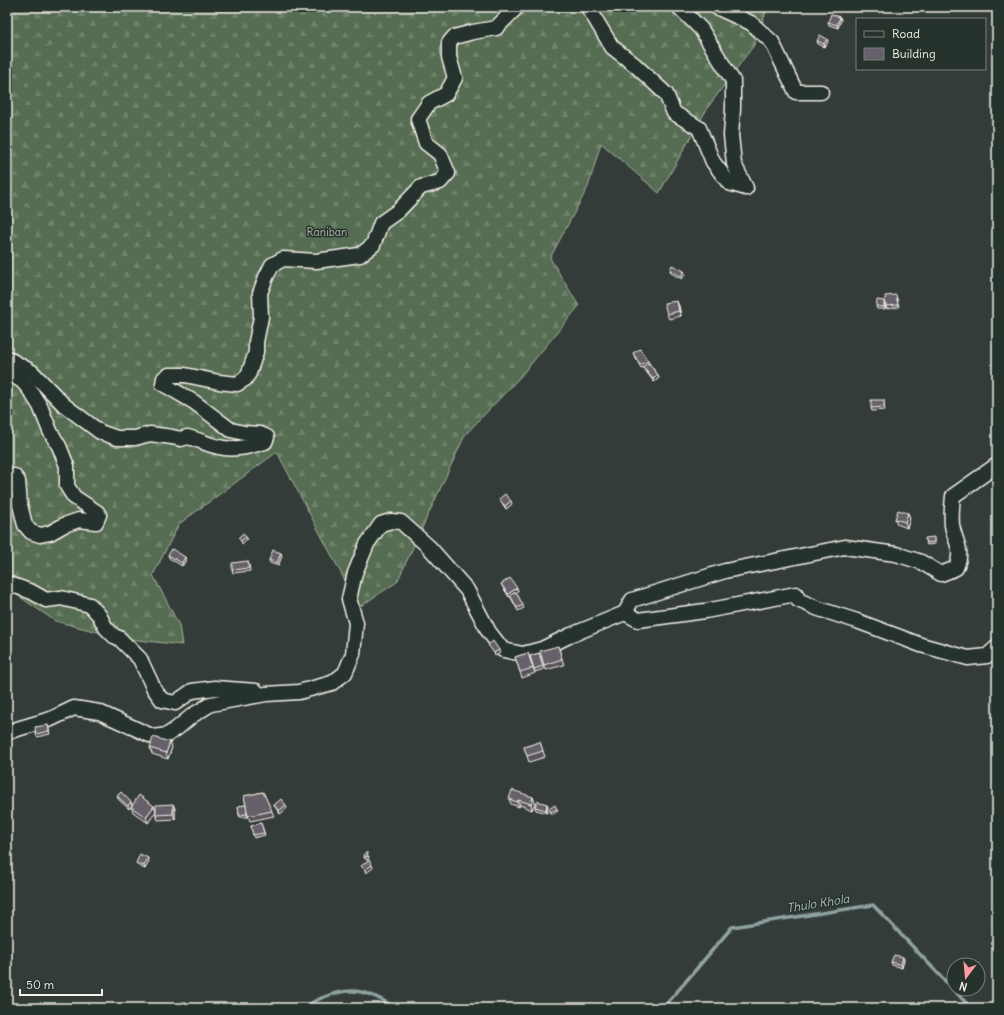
<svg xmlns="http://www.w3.org/2000/svg" width="1004" height="1015" viewBox="0 0 1004 1015" font-family="Delius,sans-serif">
<style>
.forest{fill:url(#forest-firs);stroke:#a5af9d}
.lines{fill:none;stroke-linecap:round;stroke-linejoin:round}
.stream{stroke:#8fa2a1;stroke-width:3.5}
.minor-casing{stroke:#f4f1e8;stroke-width:17}
.minor{stroke:#26332d;stroke-width:14}
.wall{fill:#58535b;stroke:#f4f1e8}
.shaded-wall{fill:#47434a;stroke:#f4f1e8}
.building{fill:#66606a;stroke:#f4f1e8}
.labels{text-anchor:middle;dominant-baseline:central;stroke-width:3;stroke-linejoin:round;paint-order:stroke}
.park-label{font-size:11px;fill:#b5bcac;stroke:#26332d}
.water-label{font-size:12px;font-style:italic;fill:#b0bcb9;stroke:#26332d}
</style>
<defs>
<pattern id="forest-firs" width="22" height="20" patternUnits="userSpaceOnUse"><rect width="22" height="20" fill="#566d52"/><path d="M5 1l3.5 6h-7zM16 11l3.5 6h-7z" fill="#6f826b"/></pattern>
</defs>
<rect width="100%" height="100%" fill="#333c39"/>
<filter id="ink" filterUnits="userSpaceOnUse"><feTurbulence type="fractalNoise" baseFrequency=".025" numOctaves="2"/><feDisplacementMap in="SourceGraphic" scale="8" xChannelSelector="R" yChannelSelector="G"/><feConvolveMatrix kernelMatrix="1 2 1 2 8 2 1 2 1" color-interpolation-filters="sRGB"/></filter>
<g filter="url(#ink)">
<!-- forest -->
<path class="forest" d="M 7,7 L 768,7 L 754,45 L 708,107 L 659,193 L 601,143 L 588,187 L 550,258 L 579,306 L 520,377 L 465,435 L 397,582 L 359,607 L 277,452 L 179,524 L 153,575 L 179,625 L 182,645 L 121,638 L 55,621 L 7,588 Z"/>
<g class="lines">
<!-- stream -->
<g class="stream">
<path d="M 306,1008 C 310,1002 317,1000 324,997 C 354,985 370,992 396,1008"/>
<path d="M 661,1008 L 664,1007 L 732,927 L 873,905 L 971,1008"/>
</g>
<defs>
<g id="minor">
<path d="M 588,7 L 612,47 L 635,65 L 666,94 L 674,113 L 699,128 L 713,162 L 729,183 L 746,188 L 734,164 L 731,135 L 733,109 L 733,81 L 701,29 L 679,7"/>
<path d="M 716,7 L 751,23 L 772,42 L 796,92 L 821,92"/>
<path d="M 7,358 L 32,372 L 64,405 L 100,432 L 117,438 L 135,438 L 150,434 L 172,437 L 181,439 L 187,437 C 198,439 208,445 219,447 C 234,451 251,446 265,442 L 267,437 L 260,434 L 244,433 L 231,430 L 194,402 L 163,384 L 164,378 L 169,375 L 185,375 L 219,382 L 237,384 L 245,379 L 249,373 L 256,352 L 256,342 L 261,317 L 260,293 L 266,277 L 272,265 L 283,259 L 316,261 L 360,255 L 373,245 L 381,223 L 398,211 L 421,187 L 440,182 L 448,173 L 440,154 L 426,143 L 418,119 L 429,103 L 446,94 L 455,78 L 449,57 L 449,43 L 454,37 L 473,32 L 496,28 L 517,7"/>
<path d="M 7,372 L 22,381 L 29,389 L 40,406 L 50,431 L 59,446 L 67,466 L 67,486 L 74,497 L 97,512 L 99,515 L 96,522 L 79,520 L 64,525 L 50,533 L 40,535 L 31,532 L 25,525 L 20,505 L 18,481 L 14,476 L 8,483 L 7,488"/>
<path d="M 7,583 L 32,592 L 46,600 L 61,598 L 90,605 L 99,615 L 106,628 L 114,636 L 119,638 L 140,659 L 154,689 L 162,700 L 175,703 L 192,691 L 215,688 L 256,691"/>
<path d="M 625,613 L 638,620 L 705,611 L 796,594 L 798,600 L 819,609 L 857,621 L 921,645 L 968,658 L 987,656 L 997,647"/>
<path d="M 7,732 L 51,719 L 74,708 L 99,712 L 154,737 L 167,735 L 176,729 L 193,715 L 211,704 L 266,694 L 299,692 L 332,683 L 345,673 L 353,654 L 356,623 L 349,599 L 355,573 L 367,544 L 381,524 L 391,521 L 401,522 L 429,547 L 467,590 L 489,632 L 503,650 L 523,654 L 542,649 L 571,635 L 625,613 L 632,600 L 725,571 L 845,547 L 896,554 L 921,562 L 941,574 L 956,568 C 964,548 955,543 952,525 C 951,515 952,506 953,496 L 997,465"/>
</g>
</defs>
<!-- minor casing -->
<use href="#minor" class="minor-casing"/>
<!-- minor -->
<use href="#minor" class="minor"/>
</g>
<!-- wall -->
<g class="wall">
<path d="M 841,20 L 838,28 L 829,25 L 828,22 Z"/>
<path d="M 827,39 L 828,41 L 825,47 L 818,44 L 817,41 Z"/>
<path d="M 670,270 L 684,271 L 685,274 L 682,279 L 671,273 Z"/>
<path d="M 896,295 L 899,307 L 887,309 L 886,306 Z"/>
<path d="M 884,301 L 885,304 L 885,309 L 877,309 L 876,306 Z"/>
<path d="M 679,306 L 681,316 L 669,319 L 667,314 Z"/>
<path d="M 633,353 L 648,361 L 649,363 L 658,375 L 659,378 L 654,382 L 644,369 L 643,367 L 641,368 Z"/>
<path d="M 884,400 L 884,403 L 885,410 L 872,411 L 871,408 Z"/>
<path d="M 499,499 L 512,504 L 506,509 L 500,501 Z"/>
<path d="M 908,513 L 910,518 L 907,528 L 897,524 L 895,519 Z"/>
<path d="M 935,540 L 935,544 L 927,545 L 926,543 Z"/>
<path d="M 281,553 L 282,556 L 278,566 L 270,563 L 269,560 Z"/>
<path d="M 168,555 L 186,560 L 182,566 L 169,558 Z"/>
<path d="M 249,564 L 250,571 L 233,573 L 232,570 Z"/>
<path d="M 501,584 L 517,588 L 518,591 L 516,592 L 524,608 L 518,611 L 510,596 L 509,597 L 502,586 Z"/>
<path d="M 558,646 L 564,665 L 546,670 L 544,665 Z"/>
<path d="M 528,653 L 535,673 L 522,678 L 515,657 Z"/>
<path d="M 539,653 L 544,669 L 535,672 L 530,656 Z"/>
<path d="M 48,725 L 50,734 L 37,737 L 36,734 Z"/>
<path d="M 540,742 L 545,757 L 529,762 L 524,747 Z"/>
<path d="M 172,747 L 168,759 L 152,754 L 150,748 Z"/>
<path d="M 263,792 L 274,816 L 250,821 L 247,813 L 248,817 L 240,817 L 239,815 L 238,806 L 246,805 L 244,796 Z"/>
<path d="M 117,796 L 131,802 L 132,805 L 154,806 L 156,811 L 173,804 L 175,809 L 175,819 L 158,820 L 156,815 L 156,811 L 148,823 L 133,812 L 131,807 L 132,806 L 129,809 L 118,799 Z"/>
<path d="M 533,797 L 535,803 L 532,810 L 520,805 L 519,807 L 511,804 L 509,799 Z"/>
<path d="M 547,804 L 548,806 L 547,813 L 536,810 L 535,807 Z"/>
<path d="M 274,805 L 287,808 L 280,814 L 275,807 Z"/>
<path d="M 549,809 L 557,809 L 558,811 L 552,815 Z"/>
<path d="M 261,823 L 265,835 L 254,838 L 251,826 Z"/>
<path d="M 369,856 L 368,860 L 365,859 L 364,857 Z"/>
<path d="M 149,861 L 145,869 L 137,865 L 136,863 Z"/>
<path d="M 903,957 L 904,960 L 902,968 L 892,965 L 891,962 Z"/>
</g>
<!-- shaded-wall -->
<g class="shaded-wall">
<path d="M 840,17 L 841,20 L 838,28 L 837,25 Z"/>
<path d="M 827,39 L 828,41 L 825,47 L 824,44 Z"/>
<path d="M 684,271 L 685,274 L 682,279 L 681,276 Z"/>
<path d="M 677,301 L 679,306 L 681,316 L 679,311 Z"/>
<path d="M 884,301 L 885,304 L 885,309 L 884,307 Z"/>
<path d="M 658,375 L 659,378 L 654,382 L 653,379 Z"/>
<path d="M 511,501 L 512,504 L 506,509 L 505,506 Z"/>
<path d="M 908,513 L 910,518 L 907,528 L 905,522 Z"/>
<path d="M 246,537 L 247,539 L 242,544 L 241,541 Z"/>
<path d="M 281,553 L 282,556 L 278,566 L 277,563 Z"/>
<path d="M 185,557 L 186,560 L 182,566 L 182,563 Z"/>
<path d="M 517,588 L 518,591 L 509,597 L 508,594 Z"/>
<path d="M 499,650 L 500,653 L 495,656 L 494,653 Z"/>
<path d="M 170,742 L 172,747 L 168,759 L 166,753 Z"/>
<path d="M 533,797 L 535,803 L 532,810 L 531,804 Z"/>
<path d="M 518,800 L 520,805 L 519,807 L 517,802 Z"/>
<path d="M 131,802 L 132,805 L 129,809 L 128,806 Z"/>
<path d="M 173,804 L 175,809 L 175,819 L 173,814 Z"/>
<path d="M 547,804 L 548,806 L 547,813 L 546,810 Z"/>
<path d="M 286,805 L 287,808 L 280,814 L 279,811 Z"/>
<path d="M 154,806 L 156,811 L 148,823 L 146,817 Z"/>
<path d="M 148,858 L 149,861 L 145,869 L 144,866 Z"/>
<path d="M 372,865 L 373,868 L 366,873 L 365,870 Z"/>
<path d="M 903,957 L 904,960 L 902,968 L 901,965 Z"/>
</g>
<!-- building -->
<g class="building">
<path d="M 831,14 L 840,17 L 837,25 L 828,22 Z"/>
<path d="M 820,35 L 827,39 L 824,44 L 817,41 Z"/>
<path d="M 672,265 L 684,271 L 681,276 L 670,270 Z"/>
<path d="M 896,295 L 898,305 L 886,306 L 885,296 Z"/>
<path d="M 877,300 L 884,301 L 884,307 L 876,306 Z"/>
<path d="M 677,301 L 679,311 L 667,314 L 664,303 Z"/>
<path d="M 640,349 L 648,361 L 640,365 L 633,353 Z"/>
<path d="M 648,363 L 658,375 L 653,379 L 643,367 Z"/>
<path d="M 871,400 L 884,400 L 884,407 L 871,408 Z"/>
<path d="M 505,494 L 511,501 L 505,506 L 499,499 Z"/>
<path d="M 898,510 L 908,513 L 905,522 L 895,519 Z"/>
<path d="M 243,533 L 246,537 L 241,541 L 238,538 Z"/>
<path d="M 934,537 L 934,542 L 926,543 L 925,538 Z"/>
<path d="M 172,549 L 185,557 L 182,563 L 168,555 Z"/>
<path d="M 273,550 L 281,553 L 277,563 L 269,560 Z"/>
<path d="M 248,561 L 249,568 L 232,570 L 232,563 Z"/>
<path d="M 510,578 L 517,588 L 508,594 L 501,584 Z"/>
<path d="M 516,592 L 523,605 L 517,608 L 510,595 Z"/>
<path d="M 493,641 L 499,650 L 494,653 L 488,645 Z"/>
<path d="M 558,646 L 562,659 L 544,665 L 540,651 Z"/>
<path d="M 528,653 L 533,668 L 520,672 L 515,657 Z"/>
<path d="M 539,653 L 543,666 L 534,669 L 530,656 Z"/>
<path d="M 48,725 L 49,731 L 36,734 L 35,727 Z"/>
<path d="M 153,737 L 170,742 L 166,753 L 150,748 Z"/>
<path d="M 540,742 L 543,751 L 527,756 L 524,747 Z"/>
<path d="M 512,790 L 533,797 L 531,804 L 518,800 L 517,802 L 509,799 Z"/>
<path d="M 121,792 L 131,802 L 128,806 L 117,796 Z"/>
<path d="M 263,792 L 272,811 L 248,816 L 244,796 Z"/>
<path d="M 139,795 L 154,806 L 146,817 L 131,807 Z"/>
<path d="M 281,799 L 286,805 L 279,811 L 274,805 Z"/>
<path d="M 537,801 L 547,804 L 546,810 L 535,807 Z"/>
<path d="M 173,804 L 173,814 L 156,815 L 156,805 Z"/>
<path d="M 246,805 L 247,814 L 239,815 L 238,806 Z"/>
<path d="M 555,805 L 557,809 L 551,812 L 549,809 Z"/>
<path d="M 261,823 L 264,833 L 253,835 L 251,826 Z"/>
<path d="M 365,853 L 368,853 L 367,857 L 364,857 Z"/>
<path d="M 140,854 L 148,858 L 144,866 L 136,863 Z"/>
<path d="M 369,860 L 372,865 L 365,870 L 361,866 Z"/>
<path d="M 894,955 L 903,957 L 901,965 L 891,962 Z"/>
</g>
</g>
<g class="labels">
<!-- park labels -->
<g class="park-label">
<text x="327" y="232">Raniban</text>
</g>
<!-- water labels -->
<g class="water-label">
<text transform="translate(818 903) rotate(-9)">Thulo Khola</text>
</g>
</g>
<!-- margin -->
<rect width="1004" height="1015" fill="none" stroke="#26332d" stroke-width="24"/>
<rect x="12" y="12" width="980" height="991" fill="none" stroke="#f4f1e8" stroke-width="1.5" filter="url(#ink)"/>
<!-- legend -->
<rect x="856" y="18" width="130" height="52" fill="#26332d" stroke="#787f78"/>
<rect x="864" y="31" width="20" height="6" fill="#26332d" stroke="#787f78"/>
<text x="892" y="38" font-size="12" fill="#f4f1e8">Road</text>
<rect x="864" y="48" width="20" height="12" fill="#66606a" stroke="#787f78"/>
<text x="892" y="58" font-size="12" fill="#f4f1e8">Building</text>
<!-- north arrow -->
<g transform="translate(966 977) rotate(196)"><circle r="19" fill="#26332d" stroke="#787f78"/>
<path d="M0-3L7 15L0 10L-7 15Z" fill="#ff9aa2"/>
<text y="-6" font-size="11" font-weight="bold" text-anchor="middle" fill="#f4f1e8">N</text>
</g>
<!-- scale -->
<path d="M20 989v6h82v-6" fill="none" stroke="#f4f1e8" stroke-width="2"/>
<text x="26" y="989" font-size="12" fill="#f4f1e8" stroke="#26332d" stroke-width="3" paint-order="stroke">50 m</text>
</svg>
